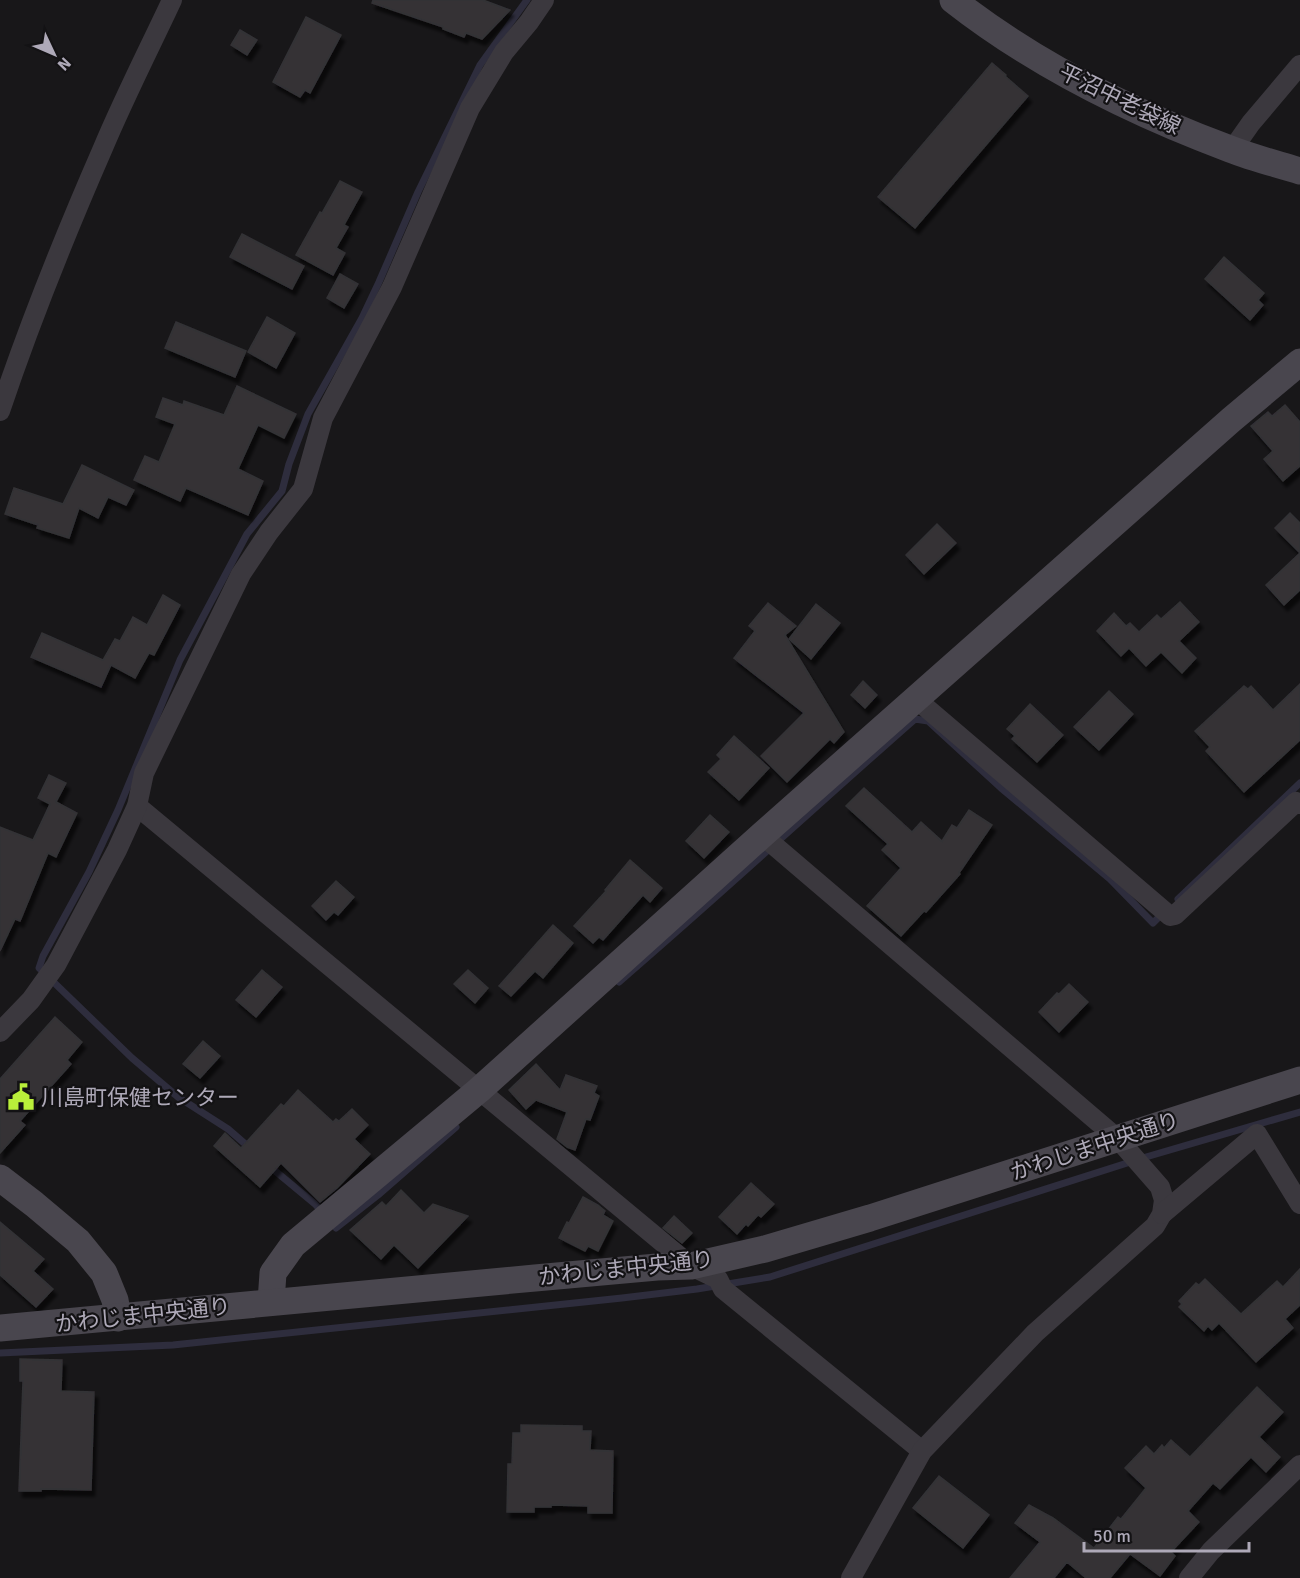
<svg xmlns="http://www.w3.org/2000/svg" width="1300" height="1578" viewBox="0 0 1300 1578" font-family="Signika,'Noto Sans JP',sans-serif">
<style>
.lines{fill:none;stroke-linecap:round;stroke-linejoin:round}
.stream{stroke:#2e2d3d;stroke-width:7}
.building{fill:#343235;stroke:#333135;stroke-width:1.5;filter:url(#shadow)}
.street{stroke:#3b383e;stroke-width:20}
.secondary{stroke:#49464e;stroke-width:27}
.labels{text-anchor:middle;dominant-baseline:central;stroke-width:4.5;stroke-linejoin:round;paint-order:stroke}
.street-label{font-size:22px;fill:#aea9b8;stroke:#131214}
.poi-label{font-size:22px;fill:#aea9b8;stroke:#131214;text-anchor:start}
</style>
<defs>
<filter id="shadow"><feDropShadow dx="3.5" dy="6" stdDeviation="1.5" flood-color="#0009"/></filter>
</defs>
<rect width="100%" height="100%" fill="#181719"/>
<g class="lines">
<!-- stream -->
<g class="stream">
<path d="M 1178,899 L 1300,783"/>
<path d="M 619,982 C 719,896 816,806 915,719 L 928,721 L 1001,788 L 1110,879 L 1153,923 L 1163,913"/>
<path d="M 251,1149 L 228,1129 L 178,1097 L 132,1058 L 39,968 L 43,956 L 89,872 L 118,810 L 180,660 L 247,534 L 282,491 L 289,464 L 308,414 L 362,318 L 379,282 L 418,192 L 480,65 L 527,0"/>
<path d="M 268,1165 L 315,1204 L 323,1213"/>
<path d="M 330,1221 L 336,1228 L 378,1195 L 456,1127"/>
<path d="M 0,1353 L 173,1345 L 622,1298 L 697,1289 L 770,1277 L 1146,1157 L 1300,1112"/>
</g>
</g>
<!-- building -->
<g class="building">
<path d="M 373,0 L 483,0 L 510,10 L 482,39 L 466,33 L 464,37 L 443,29 L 443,27 L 372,3 Z"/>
<path d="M 306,17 L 341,35 L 310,93 L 305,90 L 300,97 L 273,82 Z"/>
<path d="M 240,30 L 257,40 L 247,55 L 231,45 Z"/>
<path d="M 992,63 L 1006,75 L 1005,76 L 1028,96 L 915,228 L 878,197 Z"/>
<path d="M 340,181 L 362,192 L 344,225 L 348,227 L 336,248 L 345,253 L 333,275 L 296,255 L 320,212 L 322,213 Z"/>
<path d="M 242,234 L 304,266 L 292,289 L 230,257 Z"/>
<path d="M 1224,257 L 1264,293 L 1258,300 L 1263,305 L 1250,320 L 1205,279 Z"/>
<path d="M 340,274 L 358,284 L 344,308 L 327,298 Z"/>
<path d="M 267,317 L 295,333 L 276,368 L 248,352 Z"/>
<path d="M 176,322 L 246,351 L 235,377 L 165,348 Z"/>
<path d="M 237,386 L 296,414 L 284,438 L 258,425 L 238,469 L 263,481 L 248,515 L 186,488 L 180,501 L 134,480 L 145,456 L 159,462 L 175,424 L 156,417 L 163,398 L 183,405 L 184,401 L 224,415 Z"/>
<path d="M 1285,405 L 1300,422 L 1300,466 L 1283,481 L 1264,459 L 1273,451 L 1251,426 L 1268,412 L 1272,416 Z"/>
<path d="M 82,465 L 134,490 L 126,505 L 108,497 L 98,518 L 79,508 L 69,538 L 37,528 L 38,525 L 5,514 L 14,488 L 63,504 Z"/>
<path d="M 1290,513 L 1300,523 L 1300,553 L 1275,528 Z"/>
<path d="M 937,524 L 956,543 L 924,574 L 906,555 Z"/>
<path d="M 1300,553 L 1300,590 L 1284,605 L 1266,585 Z"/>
<path d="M 163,595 L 180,605 L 154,655 L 149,653 L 135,678 L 111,665 L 101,687 L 31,657 L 42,633 L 103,660 L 115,639 L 120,641 L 133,617 L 147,625 Z"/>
<path d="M 1180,602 L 1199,622 L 1179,641 L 1196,658 L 1182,673 L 1161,652 L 1146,666 L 1129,648 L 1121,656 L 1097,631 L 1114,613 L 1126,626 L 1130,623 L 1139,632 L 1157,615 L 1161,619 Z"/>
<path d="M 768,603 L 796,626 L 785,635 L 844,732 L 834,743 L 830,739 L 787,782 L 761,756 L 804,713 L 734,658 L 755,631 L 749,626 Z"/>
<path d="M 816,604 L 840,623 L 811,659 L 789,639 Z"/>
<path d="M 863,681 L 877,695 L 865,708 L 851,695 Z"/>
<path d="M 1300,684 L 1300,740 L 1244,792 L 1206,751 L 1210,747 L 1195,731 L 1244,686 L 1248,689 L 1251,686 L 1273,710 Z"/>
<path d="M 1109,691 L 1133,714 L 1099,750 L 1074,727 Z"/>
<path d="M 1030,704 L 1063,735 L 1037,762 L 1012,739 L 1015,736 L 1007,729 Z"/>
<path d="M 734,736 L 769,768 L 739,800 L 708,772 L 721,759 L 717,755 Z"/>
<path d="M 49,775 L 66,783 L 56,802 L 77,813 L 56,857 L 48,853 L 20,921 L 15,919 L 0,951 L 0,827 L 33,840 L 50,804 L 38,798 Z"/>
<path d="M 864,788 L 912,832 L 921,822 L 942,841 L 952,825 L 957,828 L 969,810 L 992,825 L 959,873 L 960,874 L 926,912 L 924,911 L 901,936 L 867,906 L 901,868 L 882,850 L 888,844 L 846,806 Z"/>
<path d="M 710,815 L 729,832 L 704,858 L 686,841 Z"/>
<path d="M 630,860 L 662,888 L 650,902 L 643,895 L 603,940 L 599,937 L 593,943 L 574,926 L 606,891 L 605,890 Z"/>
<path d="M 336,881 L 354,897 L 338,915 L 334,912 L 326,920 L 312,906 Z"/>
<path d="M 553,925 L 573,943 L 543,978 L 535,971 L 511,996 L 499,986 Z"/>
<path d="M 262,970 L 282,987 L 256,1017 L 236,1000 Z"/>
<path d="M 468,970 L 488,988 L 475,1003 L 454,984 Z"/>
<path d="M 1069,984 L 1088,1002 L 1059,1032 L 1039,1012 L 1057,993 L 1059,994 Z"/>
<path d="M 55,1017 L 82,1042 L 67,1060 L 71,1064 L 20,1121 L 25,1125 L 0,1153 L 0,1079 Z"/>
<path d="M 203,1041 L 220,1056 L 200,1078 L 183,1064 Z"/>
<path d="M 536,1064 L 560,1090 L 566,1075 L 597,1086 L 594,1093 L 599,1096 L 590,1120 L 586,1119 L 575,1150 L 567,1147 L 557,1139 L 567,1112 L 536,1100 L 526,1109 L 509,1090 Z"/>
<path d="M 298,1090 L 333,1122 L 336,1119 L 339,1121 L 352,1109 L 368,1125 L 354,1139 L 370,1154 L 337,1188 L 320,1202 L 281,1163 L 260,1187 L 214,1146 L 225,1133 L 241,1148 L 281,1104 L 284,1106 Z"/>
<path d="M 751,1183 L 774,1204 L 761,1217 L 758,1215 L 748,1226 L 746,1224 L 737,1234 L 719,1217 Z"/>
<path d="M 401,1190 L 424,1213 L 433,1204 L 468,1216 L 418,1268 L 394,1245 L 381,1259 L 350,1230 L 382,1202 L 386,1206 Z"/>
<path d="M 583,1197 L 598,1205 L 605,1211 L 603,1215 L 613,1221 L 598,1251 L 588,1246 L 585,1251 L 559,1238 L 567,1222 L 569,1223 Z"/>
<path d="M 674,1216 L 692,1233 L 682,1243 L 663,1228 Z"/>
<path d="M 0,1222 L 44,1259 L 33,1271 L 53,1289 L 36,1307 L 0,1275 Z"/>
<path d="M 1300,1269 L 1300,1305 L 1285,1319 L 1293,1328 L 1256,1362 L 1219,1323 L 1212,1330 L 1208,1326 L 1204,1331 L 1179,1307 L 1182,1304 L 1179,1301 L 1196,1283 L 1199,1285 L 1205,1279 L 1241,1314 L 1277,1281 L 1283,1287 Z"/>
<path d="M 20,1359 L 62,1360 L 61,1391 L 94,1392 L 91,1490 L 41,1489 L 41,1491 L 19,1491 L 23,1381 L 20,1381 Z"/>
<path d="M 1257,1387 L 1283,1412 L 1259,1437 L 1280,1457 L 1266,1472 L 1251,1457 L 1220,1489 L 1213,1483 L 1188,1511 L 1199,1522 L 1171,1552 L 1175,1556 L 1160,1576 L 1130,1554 L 1110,1578 L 1086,1578 L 1067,1562 L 1054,1578 L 1010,1578 L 1040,1542 L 1015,1523 L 1029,1505 L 1053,1518 L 1094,1548 L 1118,1517 L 1121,1519 L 1146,1488 L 1125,1468 L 1146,1446 L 1154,1454 L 1162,1445 L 1164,1448 L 1171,1440 L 1190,1457 Z"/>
<path d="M 521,1425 L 582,1426 L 582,1431 L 591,1431 L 590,1450 L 613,1451 L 612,1513 L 588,1513 L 588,1506 L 551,1505 L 551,1507 L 534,1507 L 534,1512 L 507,1512 L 508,1464 L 512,1464 L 513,1433 L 521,1433 Z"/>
<path d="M 939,1476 L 989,1515 L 963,1548 L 913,1508 Z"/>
</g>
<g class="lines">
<!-- street -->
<g class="street">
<path d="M 1232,150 L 1251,123 L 1300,65"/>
<path d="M 0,411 C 30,322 65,235 103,148 C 124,98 149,49 172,0"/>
<path d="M 916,699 L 1170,916 L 1175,915 L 1296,802 L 1300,804"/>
<path d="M 137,806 L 691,1266 L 718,1279 L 723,1289 L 922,1451"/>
<path d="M 762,835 L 1118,1139 L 1160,1187 L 1164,1200 L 1162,1214 L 1155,1226 L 1035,1333 L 922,1451 L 851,1578"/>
<path d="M 0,1032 L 31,1000 L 56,965 L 117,850 L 137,806 L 144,773 L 241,574 L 269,532 L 303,489 L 323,418 L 392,287 L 470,108 L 504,52 L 529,22 L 544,0"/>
<path d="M 1162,1214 L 1257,1134 L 1300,1204"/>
<path d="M 1189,1578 L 1211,1551 L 1300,1465"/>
</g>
<!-- secondary -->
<g class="secondary">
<path d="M 953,0 C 1036,65 1131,112 1230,149 C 1253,158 1277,164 1300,171"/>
<path d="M 0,1178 L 34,1204 L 78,1241 L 104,1273 L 115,1300 L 118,1318"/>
<path d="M 271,1302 L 273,1273 L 293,1245 L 479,1090 L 762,835 L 1231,420 L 1300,362"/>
<path d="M 0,1328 L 535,1278 L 657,1267 L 691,1266 L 765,1249 L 870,1218 L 1300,1080"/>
</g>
</g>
<!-- icons -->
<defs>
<symbol id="civic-bare" viewBox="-9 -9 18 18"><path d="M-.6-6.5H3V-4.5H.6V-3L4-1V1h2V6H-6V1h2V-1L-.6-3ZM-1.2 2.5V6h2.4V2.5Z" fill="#b9ee3a" stroke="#131214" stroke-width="2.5" paint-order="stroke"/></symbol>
</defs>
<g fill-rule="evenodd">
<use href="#civic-bare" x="2" y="1078" width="38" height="38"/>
</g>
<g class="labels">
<!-- street labels -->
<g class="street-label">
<text transform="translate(1120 99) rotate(26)">平沼中老袋線</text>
<text transform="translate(1095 1146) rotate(-18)">かわじま中央通り</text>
<text transform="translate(626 1268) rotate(-6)">かわじま中央通り</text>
<text transform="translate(143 1315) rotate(-6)">かわじま中央通り</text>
</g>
<!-- poi labels -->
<g class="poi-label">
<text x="41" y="1097">川島町保健センター</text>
</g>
</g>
<!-- north arrow -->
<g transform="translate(54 54) rotate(134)" stroke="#131214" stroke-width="4.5" paint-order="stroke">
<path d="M0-4.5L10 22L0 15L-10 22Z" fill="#aea9b8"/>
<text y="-9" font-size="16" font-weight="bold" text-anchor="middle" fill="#aea9b8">N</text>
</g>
<!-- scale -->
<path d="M1084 1542v9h165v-9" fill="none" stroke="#aea9b8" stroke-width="3"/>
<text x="1093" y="1542" font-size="18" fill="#aea9b8" stroke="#131214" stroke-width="4.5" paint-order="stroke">50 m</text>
</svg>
